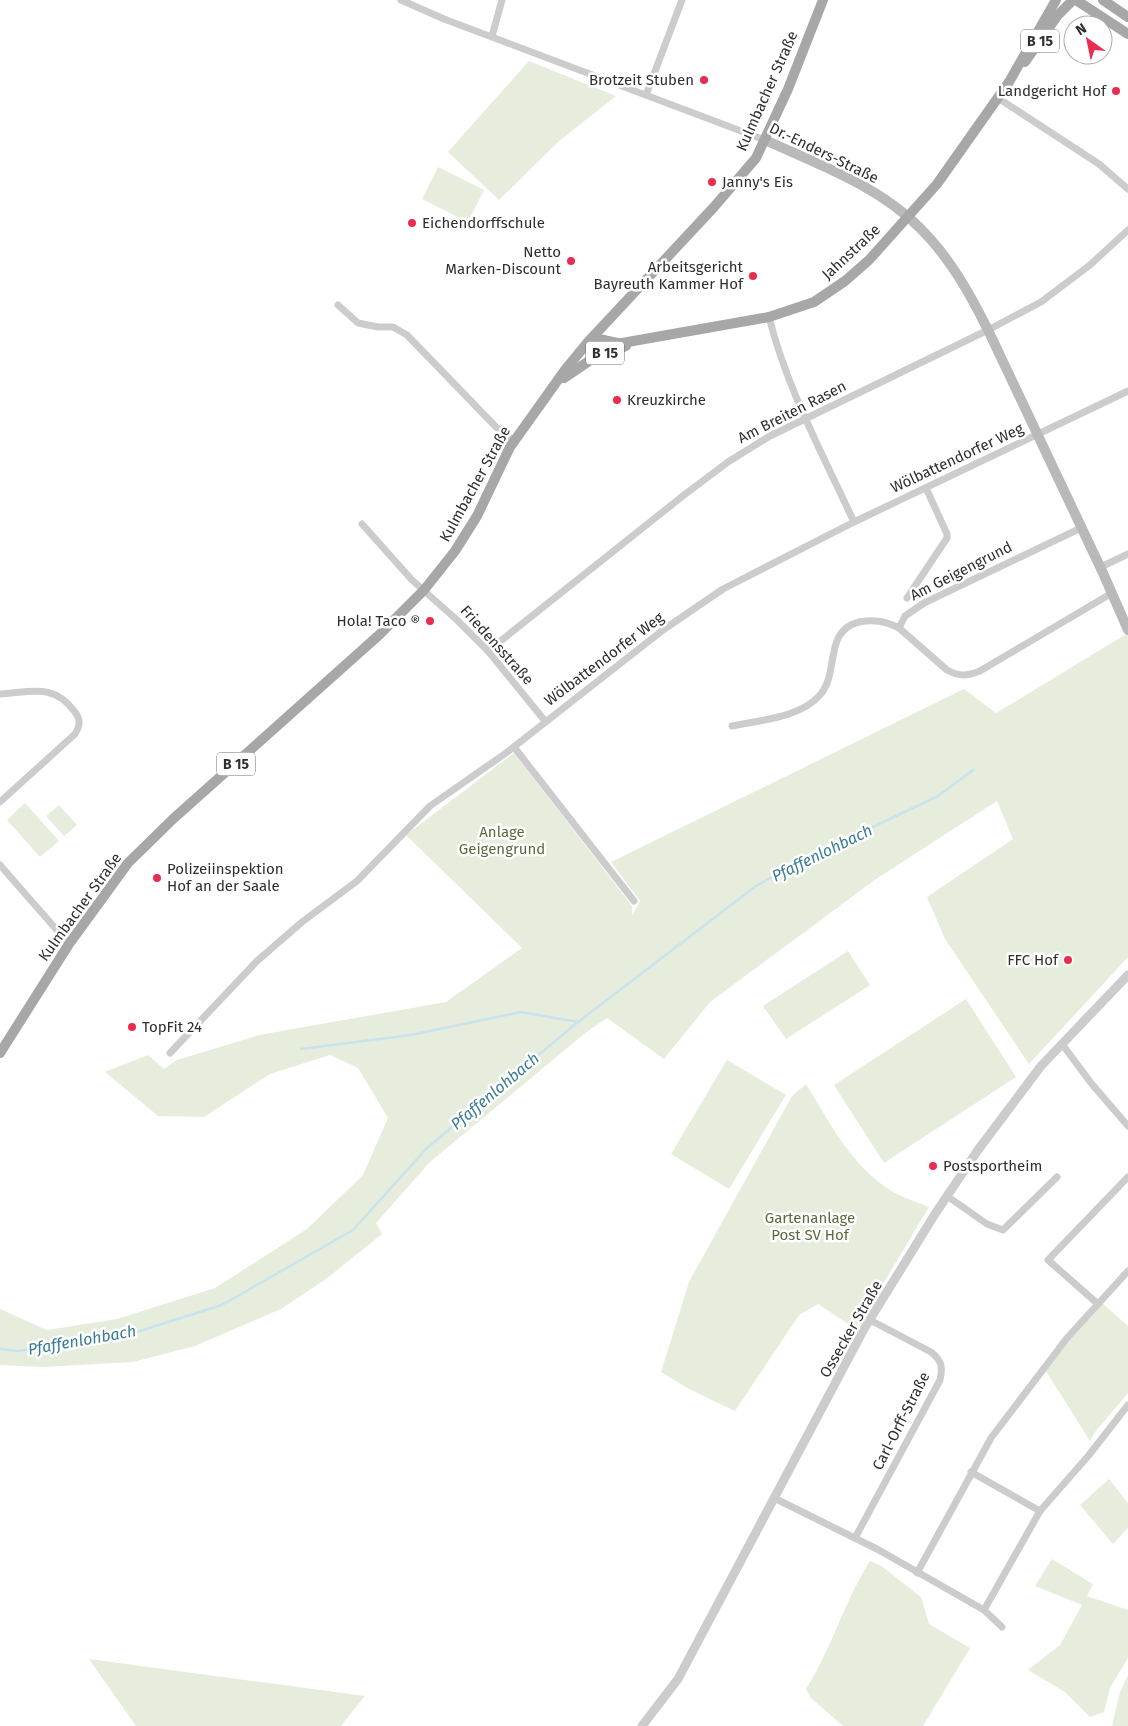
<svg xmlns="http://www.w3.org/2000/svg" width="1128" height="1726" viewBox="0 0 1128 1726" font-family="'Fira Sans',sans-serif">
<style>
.green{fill:#e7eddc}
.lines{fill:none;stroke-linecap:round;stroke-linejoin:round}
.stream{stroke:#c8e3ed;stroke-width:2.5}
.minor{stroke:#ccc;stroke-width:7}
.tertiary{stroke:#ccc;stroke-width:9}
.secondary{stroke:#b9b9b9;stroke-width:10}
.primary{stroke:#a7a7a7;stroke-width:10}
.poi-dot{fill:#eb2c51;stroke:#fff;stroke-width:2}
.labels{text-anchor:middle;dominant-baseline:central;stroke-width:5;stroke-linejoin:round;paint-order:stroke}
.shield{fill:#fff;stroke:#6d6d6d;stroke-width:1}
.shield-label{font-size:14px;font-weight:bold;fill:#2f2f2f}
.poi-label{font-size:15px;fill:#2f2f2f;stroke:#fff;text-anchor:end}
.street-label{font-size:15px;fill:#2f2f2f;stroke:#fff}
.park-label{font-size:15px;fill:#586c3b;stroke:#fff}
.water-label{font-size:16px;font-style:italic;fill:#3a7c94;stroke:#fff}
</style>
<rect width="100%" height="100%" fill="#fff"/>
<!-- green -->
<g class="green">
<path d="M 529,61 L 616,96 L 558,142 L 499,200 L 448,152 Z"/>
<path d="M 438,167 L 484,190 L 468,222 L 422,199 Z"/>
<path d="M 1128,633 L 1128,957 L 1029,1064 L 945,939 L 927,897 L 1013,839 L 997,801 L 876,879 L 710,1002 L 664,1059 L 607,1018 L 584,1034 L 430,1162 L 376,1223 L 382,1234 L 326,1279 L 281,1309 L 195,1346 L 133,1362 L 44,1367 L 0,1365 L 0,1309 L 47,1330 L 117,1319 L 215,1288 L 307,1229 L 363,1175 L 388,1118 L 358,1068 L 330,1055 L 270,1074 L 204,1117 L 158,1116 L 105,1072 L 148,1055 L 164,1069 L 177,1060 L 259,1035 L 446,1002 L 522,948 L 406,835 L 514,753 L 632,906 L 632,916 L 640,901 L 611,862 L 964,689 L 996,713 Z"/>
<path d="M 25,803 L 59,841 L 40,857 L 7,820 Z"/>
<path d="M 59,805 L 77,825 L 64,836 L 46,816 Z"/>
<path d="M 848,951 L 870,985 L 786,1039 L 763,1006 Z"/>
<path d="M 966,999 L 1016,1077 L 884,1163 L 834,1085 Z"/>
<path d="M 727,1060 L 786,1095 L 729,1189 L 671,1154 Z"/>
<path d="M 806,1084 C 830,1123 850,1164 890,1190 C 901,1197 916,1202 929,1207 L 856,1329 L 818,1304 L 799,1315 L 735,1411 L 689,1389 L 661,1372 L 689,1282 L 792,1096 Z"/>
<path d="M 1102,1303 L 1128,1326 L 1128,1393 L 1095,1432 L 1090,1441 L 1044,1368 Z"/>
<path d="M 1109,1479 L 1128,1503 L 1128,1528 L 1113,1544 L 1080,1505 Z"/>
<path d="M 1052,1559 L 1093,1584 L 1087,1596 L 1128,1610 L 1128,1658 L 1110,1688 L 1104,1712 L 1090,1717 L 1065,1692 L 1028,1670 L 1060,1645 L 1082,1605 L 1035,1586 Z"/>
<path d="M 870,1561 L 880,1565 L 921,1597 L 929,1624 L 970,1648 L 923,1726 L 843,1726 L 811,1698 L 806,1689 C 832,1648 844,1602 870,1561 Z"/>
<path d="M 89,1659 L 365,1696 L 341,1726 L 136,1726 Z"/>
<path d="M 1128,1675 L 1128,1726 L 1112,1726 L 1120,1692 Z"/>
</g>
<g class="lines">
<!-- stream -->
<g class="stream">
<path d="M 301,1049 L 411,1035 L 521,1012 L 578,1022"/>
<path d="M 0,1349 L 18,1351 L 124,1336 L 222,1305 L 353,1230 L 427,1148 L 578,1022 L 756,886 L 799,862 L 938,796 L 973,770"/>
</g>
<!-- minor -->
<g class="minor">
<path d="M 401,0 L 444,19 L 765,140"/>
<path d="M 492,36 L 502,0"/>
<path d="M 646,95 L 682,0"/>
<path d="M 998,98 L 1099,164 L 1128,189"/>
<path d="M 338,305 L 358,323 L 378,327 L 393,327 L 407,335 L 496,427 L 514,441"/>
<path d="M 769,317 C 787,389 823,455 854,522"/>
<path d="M 362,524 L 412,580 L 457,620 L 488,651 L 545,721"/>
<path d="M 1081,528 L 924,603 L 905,616 L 899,628 L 947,670 C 960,677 967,676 980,671 L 1112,593"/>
<path d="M 1101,567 L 1128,554"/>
<path d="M 907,598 L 947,538 L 947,534 L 926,488"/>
<path d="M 488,651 L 684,495 L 728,462 L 770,436 L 988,330 L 1041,302 L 1090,265 L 1128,230"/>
<path d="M 0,694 C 32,692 54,683 75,712 C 81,720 80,726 75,734 L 0,802"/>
<path d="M 732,726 C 760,720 800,718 820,695 C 840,672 823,631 859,622 C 874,619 885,621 899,628"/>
<path d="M 514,747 L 634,901"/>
<path d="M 0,865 L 69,944"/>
<path d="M 1062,1044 L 1091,1083 L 1128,1126"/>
<path d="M 170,1053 L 257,961 L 302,922 L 357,881 L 430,806 L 506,753 L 663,630 L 723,589 L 854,522 L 1128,391"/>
<path d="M 947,1196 L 987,1224 L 1003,1230 L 1057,1177"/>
<path d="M 1098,1304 L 1048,1260 L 1128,1177"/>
<path d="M 971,1472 L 1040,1511"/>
<path d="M 774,1498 L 877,1549 L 984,1610 L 1002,1627"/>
<path d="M 855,1538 L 940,1380 C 943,1367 942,1361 931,1352 L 870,1320"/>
<path d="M 917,1573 L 991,1438 L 1067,1338 L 1128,1271"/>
<path d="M 984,1610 L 1040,1511 L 1089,1455 L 1128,1405"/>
</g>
<!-- tertiary -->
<path class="tertiary" d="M 642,1726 L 678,1679 L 864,1329 L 935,1214 L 978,1150 L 1041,1066 L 1128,975"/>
<!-- secondary -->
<path class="secondary" d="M 765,140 C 818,164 879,186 921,229 C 950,258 970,294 988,330 L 1103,573 L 1128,630"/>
<!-- primary -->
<g class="primary">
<path d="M 1076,0 L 1128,34"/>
<path d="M 1103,0 L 1128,17"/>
<path d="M 1025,62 L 1058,15 L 1073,0"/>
<path d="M 589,341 C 600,336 610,343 622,343 L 769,317 L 814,302 L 845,281 L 869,260 L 937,184 L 1009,82 L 1056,0"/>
<path d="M 564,378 L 592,359 L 626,346"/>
<path d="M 0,1053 L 69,944 L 128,863 L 173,819 L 379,635 L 424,590 L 455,551 L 477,516 L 510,447 L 565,370 L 588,342 L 714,207 L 756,158 L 788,89 L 823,0"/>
</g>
</g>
<!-- markers -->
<g class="poi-dot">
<circle cx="704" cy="80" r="5"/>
<circle cx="1116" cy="91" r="5"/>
<circle cx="712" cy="182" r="5"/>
<circle cx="412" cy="223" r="5"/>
<circle cx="571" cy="261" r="5"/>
<circle cx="753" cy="276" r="5"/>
<circle cx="617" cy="400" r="5"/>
<circle cx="430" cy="621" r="5"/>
<circle cx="157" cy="878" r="5"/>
<circle cx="1068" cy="960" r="5"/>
<circle cx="132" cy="1027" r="5"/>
<circle cx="933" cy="1166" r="5"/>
</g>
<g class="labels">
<!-- shield labels -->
<g class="shield">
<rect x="1021" y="29.5" width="38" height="23" rx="4"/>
<rect x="586" y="341.5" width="38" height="23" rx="4"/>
<rect x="217" y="752.5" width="38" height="23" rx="4"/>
</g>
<g class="shield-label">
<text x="1040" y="41">B 15</text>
<text x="605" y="353">B 15</text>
<text x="236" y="764">B 15</text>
</g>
<!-- poi labels -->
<g class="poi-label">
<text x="694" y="80">Brotzeit Stuben</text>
<text x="1106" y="91">Landgericht Hof</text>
<text x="722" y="182" text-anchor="start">Janny's Eis</text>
<text x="422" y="223" text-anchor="start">Eichendorffschule</text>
<text x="561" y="252">Netto<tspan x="561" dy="17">Marken-Discount</tspan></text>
<text x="743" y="267">Arbeitsgericht<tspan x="743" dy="17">Bayreuth Kammer Hof</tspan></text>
<text x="627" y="400" text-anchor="start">Kreuzkirche</text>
<text x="420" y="621">Hola! Taco ®</text>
<text x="167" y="869" text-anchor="start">Polizeiinspektion<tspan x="167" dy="17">Hof an der Saale</tspan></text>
<text x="1058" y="960">FFC Hof</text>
<text x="142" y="1027" text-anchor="start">TopFit 24</text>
<text x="943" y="1166" text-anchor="start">Postsportheim</text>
</g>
<!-- street labels -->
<g class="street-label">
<text transform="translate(767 91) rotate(-66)">Kulmbacher Straße</text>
<text transform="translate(824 153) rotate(26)">Dr.-Enders-Straße</text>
<text transform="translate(851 252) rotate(-43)">Jahnstraße</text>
<text transform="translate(792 412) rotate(-27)">Am Breiten Rasen</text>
<text transform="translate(957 458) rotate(-25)">Wölbattendorfer Weg</text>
<text transform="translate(475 484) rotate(-61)">Kulmbacher Straße</text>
<text transform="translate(961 571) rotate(-27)">Am Geigengrund</text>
<text transform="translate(497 645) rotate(48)">Friedensstraße</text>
<text transform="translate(604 659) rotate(-37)">Wölbattendorfer Weg</text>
<text transform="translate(80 907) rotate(-54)">Kulmbacher Straße</text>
<text transform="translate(851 1329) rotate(-60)">Ossecker Straße</text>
<text transform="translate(901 1421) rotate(-63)">Carl-Orff-Straße</text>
</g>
<!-- park labels -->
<g class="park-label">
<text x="502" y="832">Anlage<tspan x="502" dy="17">Geigengrund</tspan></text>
<text x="810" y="1218">Gartenanlage<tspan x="810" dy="17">Post SV Hof</tspan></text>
</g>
<!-- water labels -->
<g class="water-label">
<text transform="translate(822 853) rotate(-26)">Pfaffenlohbach</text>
<text transform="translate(495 1091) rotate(-40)">Pfaffenlohbach</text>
<text transform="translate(82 1340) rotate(-10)">Pfaffenlohbach</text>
</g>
</g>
<!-- north arrow -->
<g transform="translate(1088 40) rotate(327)"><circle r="24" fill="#ffffff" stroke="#acacac"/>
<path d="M0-4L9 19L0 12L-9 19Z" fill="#eb2c51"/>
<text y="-8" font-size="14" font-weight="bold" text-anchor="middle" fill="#2f2f2f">N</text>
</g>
</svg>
